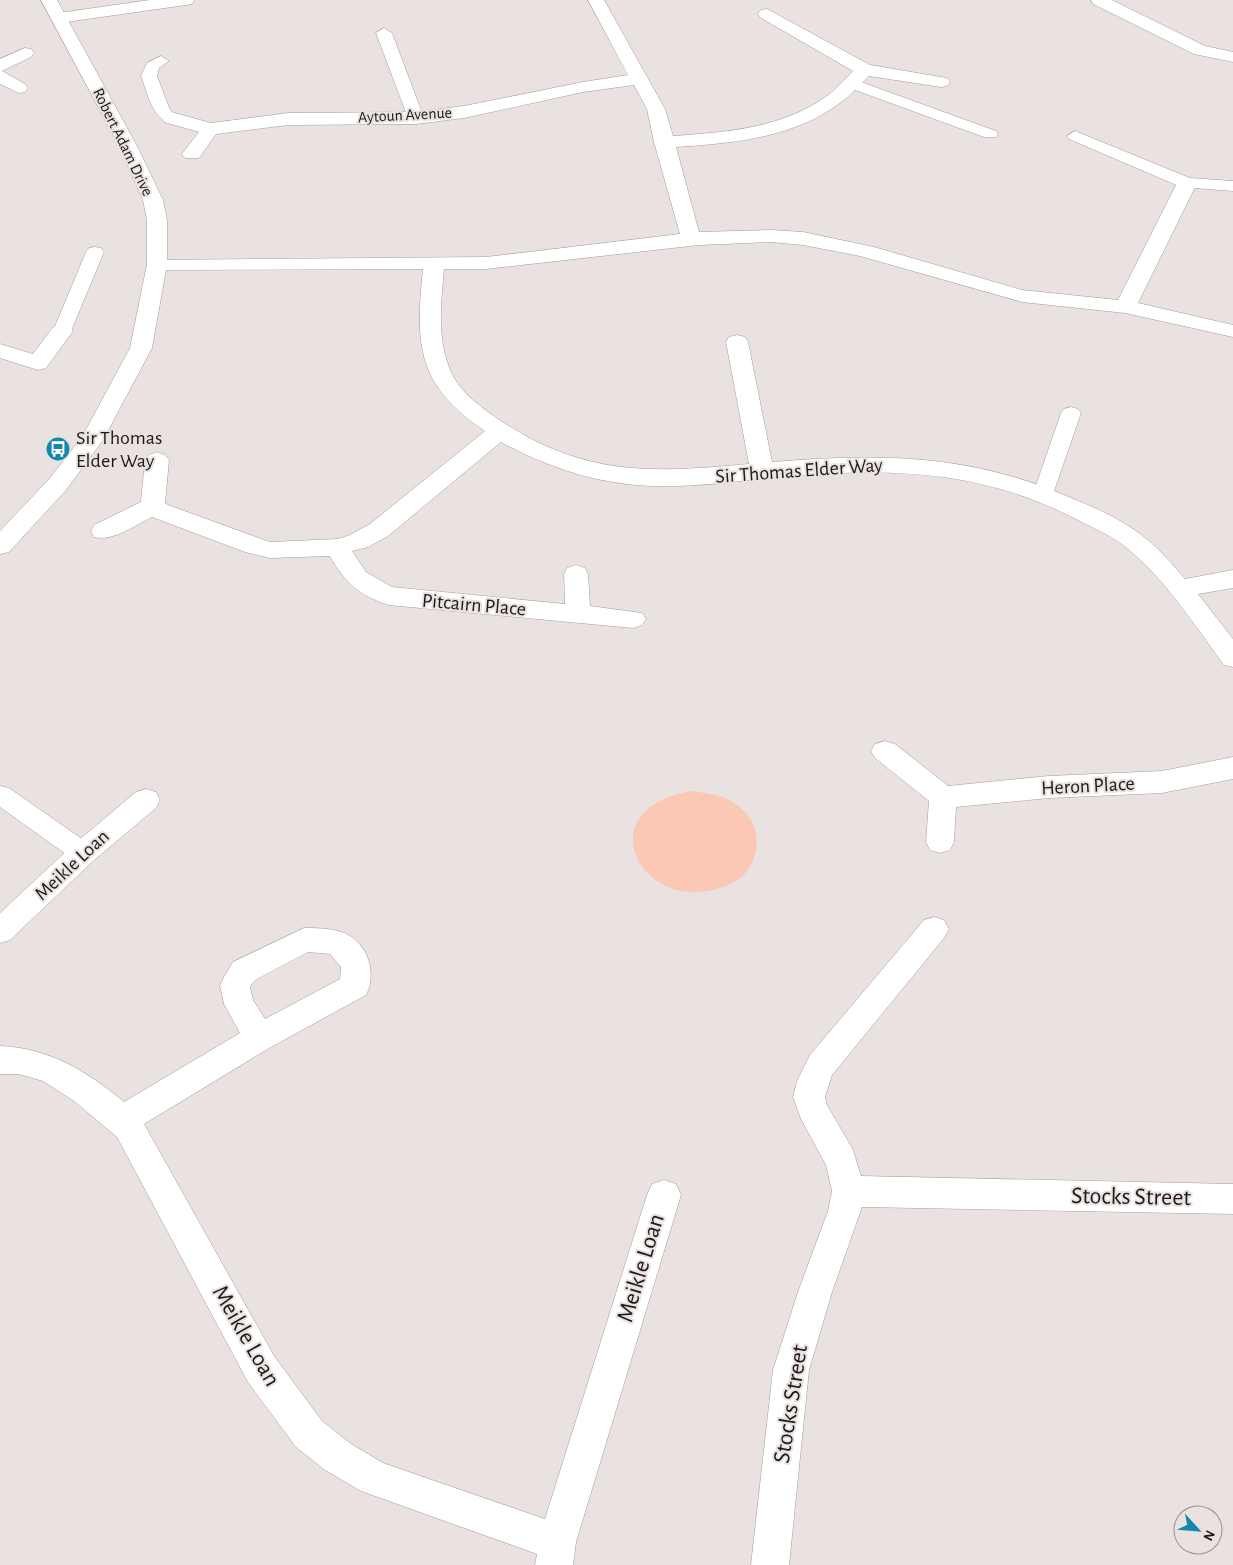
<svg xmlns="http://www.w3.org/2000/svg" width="1233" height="1565" viewBox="0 0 1233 1565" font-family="'Alegreya Sans',sans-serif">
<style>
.green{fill:#fac8b5}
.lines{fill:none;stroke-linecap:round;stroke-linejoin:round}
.lane-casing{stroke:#a29c99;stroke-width:1}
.street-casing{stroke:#a29c99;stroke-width:1}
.secondary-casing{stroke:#a29c99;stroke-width:1}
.lane{fill:#fff;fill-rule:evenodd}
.street{fill:#fff;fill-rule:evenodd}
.secondary{fill:#fff;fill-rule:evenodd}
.labels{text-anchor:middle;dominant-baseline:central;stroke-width:4;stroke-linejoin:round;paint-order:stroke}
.far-street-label{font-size:16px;fill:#1c1a19;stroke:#e9e2e0}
.poi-label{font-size:20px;fill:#1c1a19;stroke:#e9e2e0;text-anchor:start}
.street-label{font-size:20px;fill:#1c1a19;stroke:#e9e2e0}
.near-street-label{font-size:24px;fill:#1c1a19;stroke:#e9e2e0}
</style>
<rect width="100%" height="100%" fill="#e9e2e0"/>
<!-- green -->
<path class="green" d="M 692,791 C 705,793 717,794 729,800 C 757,814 766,847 746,872 C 740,881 727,886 717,889 C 639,912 587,808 692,791 Z"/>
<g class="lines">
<defs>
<g id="lane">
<path d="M 384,28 L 392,33 L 424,118 L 422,121 L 410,121 L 408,118 L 376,33 Z"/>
<path d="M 161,56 L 169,61 L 159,68 L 157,76 L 170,110 L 179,118 L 171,123 C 151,118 148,93 141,76 L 147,63 Z"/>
<path d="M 850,78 L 996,131 L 998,134 L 996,137 L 984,137 L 844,86 L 842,83 L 844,80 Z"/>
<path d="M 1075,131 L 1190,178 L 1233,181 L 1233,191 L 1181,187 L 1069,139 L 1067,136 Z"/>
<path d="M 95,247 L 101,248 L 104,252 L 71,331 L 69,335 L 55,335 L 53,331 L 86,252 L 89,248 Z"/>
<path d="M 1071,407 L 1078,409 L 1081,413 L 1053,494 L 1050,499 L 1043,501 L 1036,499 L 1033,494 L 1061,413 L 1064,409 Z"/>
<path d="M 0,786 L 9,788 L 92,846 L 95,853 L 92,860 L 83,863 L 74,860 L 0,807 Z"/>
</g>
<g id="street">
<path d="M 150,0 L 194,0 L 192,4 L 186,5 L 59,23 L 53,22 L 50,18 L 53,14 L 59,13 Z"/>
<path d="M 588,0 L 604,0 L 665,109 L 673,136 C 729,132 785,128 831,93 C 839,86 846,78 853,71 L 761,18 L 758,14 L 761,10 L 767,9 L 870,65 L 941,77 L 947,78 L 950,82 L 947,86 L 941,87 L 869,76 C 860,84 853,93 844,100 C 796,138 734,143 676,147 L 699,232 L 771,230 L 803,232 L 874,247 L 1022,290 L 1118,300 L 1177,183 L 1180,179 L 1194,179 L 1197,183 L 1138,303 L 1233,325 L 1233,337 L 1125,313 L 1022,302 L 860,256 L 803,245 L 771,242 L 699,245 L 486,269 L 444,269 C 441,302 437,336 449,367 C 457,390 478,405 498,419 C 584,477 651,473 749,464 L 726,342 L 729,337 L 737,335 L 745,337 L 748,342 L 772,462 C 883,453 973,454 1076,500 C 1098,509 1122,520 1140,534 C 1157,546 1172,564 1185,579 L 1233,570 L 1233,588 L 1198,594 L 1233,639 L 1233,667 L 1224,665 C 1194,624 1163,576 1123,545 C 1107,533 1087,525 1070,516 C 973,468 884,468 779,477 C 729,482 677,490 627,484 C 582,479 540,463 501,442 L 388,536 L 368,547 L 352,551 L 366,572 L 392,587 L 565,604 L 564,574 L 567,568 L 576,565 L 585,568 L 588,574 L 590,606 L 642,613 L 646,619 L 642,625 L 633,628 L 389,605 C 360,596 344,582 330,556 L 270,558 L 245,552 L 152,517 C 135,525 113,542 94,537 L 91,531 L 94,525 L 141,502 L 145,460 L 149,455 L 157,452 L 165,455 L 169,460 L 165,503 L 168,505 L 270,542 L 338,539 L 350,535 L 370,524 L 485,431 C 417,385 415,346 423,269 L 157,270 L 150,268 L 147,264 L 150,260 L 486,257 L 680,234 L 654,142 L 647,109 L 634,85 L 583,92 L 464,118 L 416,124 L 288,125 L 216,134 L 199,158 L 185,158 L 182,154 L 199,132 L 164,122 L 162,118 L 164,114 L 171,112 L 211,123 L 288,113 L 416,112 L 464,106 L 583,82 L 628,75 Z"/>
<path d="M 1091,0 L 1112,0 L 1205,46 L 1233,52 L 1233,62 L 1194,54 L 1093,4 Z"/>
<path d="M 25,48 L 31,49 L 34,53 L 31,57 L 2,71 L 25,84 L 28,88 L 25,92 L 19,93 L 0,84 L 0,59 Z"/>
<path d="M 62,325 L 70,326 L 73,331 L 46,368 L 38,370 L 0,358 L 0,344 L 33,354 L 54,326 Z"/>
<path d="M 885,741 L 895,744 L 948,786 L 1049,776 L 1162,771 L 1233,757 L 1233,779 L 1162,793 L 1049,798 L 956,807 L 954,842 L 950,850 L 940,853 L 930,850 L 926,842 L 929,801 L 875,758 L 871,751 L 875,744 Z"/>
<path d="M 146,789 L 156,792 L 160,800 L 156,808 L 93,861 L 10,940 L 0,943 L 0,913 L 73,845 L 136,792 Z"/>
<path d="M 934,917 L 944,920 L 949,929 L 944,938 L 832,1075 L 825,1097 L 827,1105 L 853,1150 L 861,1176 L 1233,1184 L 1233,1214 L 862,1207 L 832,1292 L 809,1370 L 789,1565 L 751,1565 L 773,1370 L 798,1292 L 828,1211 L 832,1191 L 826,1165 L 801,1119 L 793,1097 L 797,1081 L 810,1055 L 924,920 Z"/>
<path d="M 304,928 C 319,928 337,928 350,936 C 370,949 376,975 366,995 L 271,1047 L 144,1124 L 274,1356 L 322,1421 L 351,1444 L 383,1463 L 545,1519 L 647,1195 L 652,1184 L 664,1180 L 676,1184 L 681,1195 L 576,1542 L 573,1565 L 535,1565 L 537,1554 L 361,1491 L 325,1470 L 296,1447 L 248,1382 L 117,1137 L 74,1101 L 43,1081 L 19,1074 L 0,1074 L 0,1046 C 49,1048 87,1071 124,1102 L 240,1033 L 224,1004 L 220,986 L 224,977 L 233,962 ZM 308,952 L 330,954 L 341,967 L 340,979 L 265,1019 L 253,1000 L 250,987 L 255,980 Z"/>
</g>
<path id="secondary" d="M 41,0 L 57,0 L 138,148 L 163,200 L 167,220 L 167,264 L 152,348 L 103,440 L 66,490 L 9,552 L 0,554 L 0,531 L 50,478 L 82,437 L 130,348 L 147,264 L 147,220 L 143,200 L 120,148 Z"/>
</defs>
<!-- lane casing -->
<use href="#lane" class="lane-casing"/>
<!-- street casing -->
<use href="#street" class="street-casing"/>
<!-- secondary casing -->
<use href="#secondary" class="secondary-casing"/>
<!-- lane -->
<use href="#lane" class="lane"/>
<!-- street -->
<use href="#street" class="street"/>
<!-- secondary -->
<use href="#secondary" class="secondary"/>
</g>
<!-- icons -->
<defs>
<symbol id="bus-disc" viewBox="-11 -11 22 22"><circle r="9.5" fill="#1487ac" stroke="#e9e2e0"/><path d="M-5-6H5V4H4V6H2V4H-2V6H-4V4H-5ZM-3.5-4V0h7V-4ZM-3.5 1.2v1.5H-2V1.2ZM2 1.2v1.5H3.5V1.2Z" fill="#fff"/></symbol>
</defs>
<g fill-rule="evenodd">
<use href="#bus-disc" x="44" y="435" width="28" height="28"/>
</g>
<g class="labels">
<!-- far-street labels -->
<g class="far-street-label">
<text transform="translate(405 115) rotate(-3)">Aytoun Avenue</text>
<text transform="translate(123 142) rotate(64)">Robert Adam Drive</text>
</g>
<!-- poi labels -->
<g class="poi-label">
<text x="76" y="438">Sir Thomas<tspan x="76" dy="23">Elder Way</tspan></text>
</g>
<!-- street labels -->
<g class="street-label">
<text transform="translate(799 471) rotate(-4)">Sir Thomas Elder Way</text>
<text transform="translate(474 605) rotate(5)">Pitcairn Place</text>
<text transform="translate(1088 786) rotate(-3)">Heron Place</text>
<text transform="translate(72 865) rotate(-43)">Meikle Loan</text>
</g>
<!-- near-street labels -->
<g class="near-street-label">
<text transform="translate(1131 1197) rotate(1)">Stocks Street</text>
<text transform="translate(641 1268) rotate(-73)">Meikle Loan</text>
<text transform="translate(246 1336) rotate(60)">Meikle Loan</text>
<text transform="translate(791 1404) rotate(-81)">Stocks Street</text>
</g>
</g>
<!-- north arrow -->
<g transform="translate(1198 1530) rotate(116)"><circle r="24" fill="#e9e2e0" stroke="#979290"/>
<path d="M0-4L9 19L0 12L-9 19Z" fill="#1487ac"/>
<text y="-8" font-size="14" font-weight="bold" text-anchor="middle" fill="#1c1a19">N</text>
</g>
</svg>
